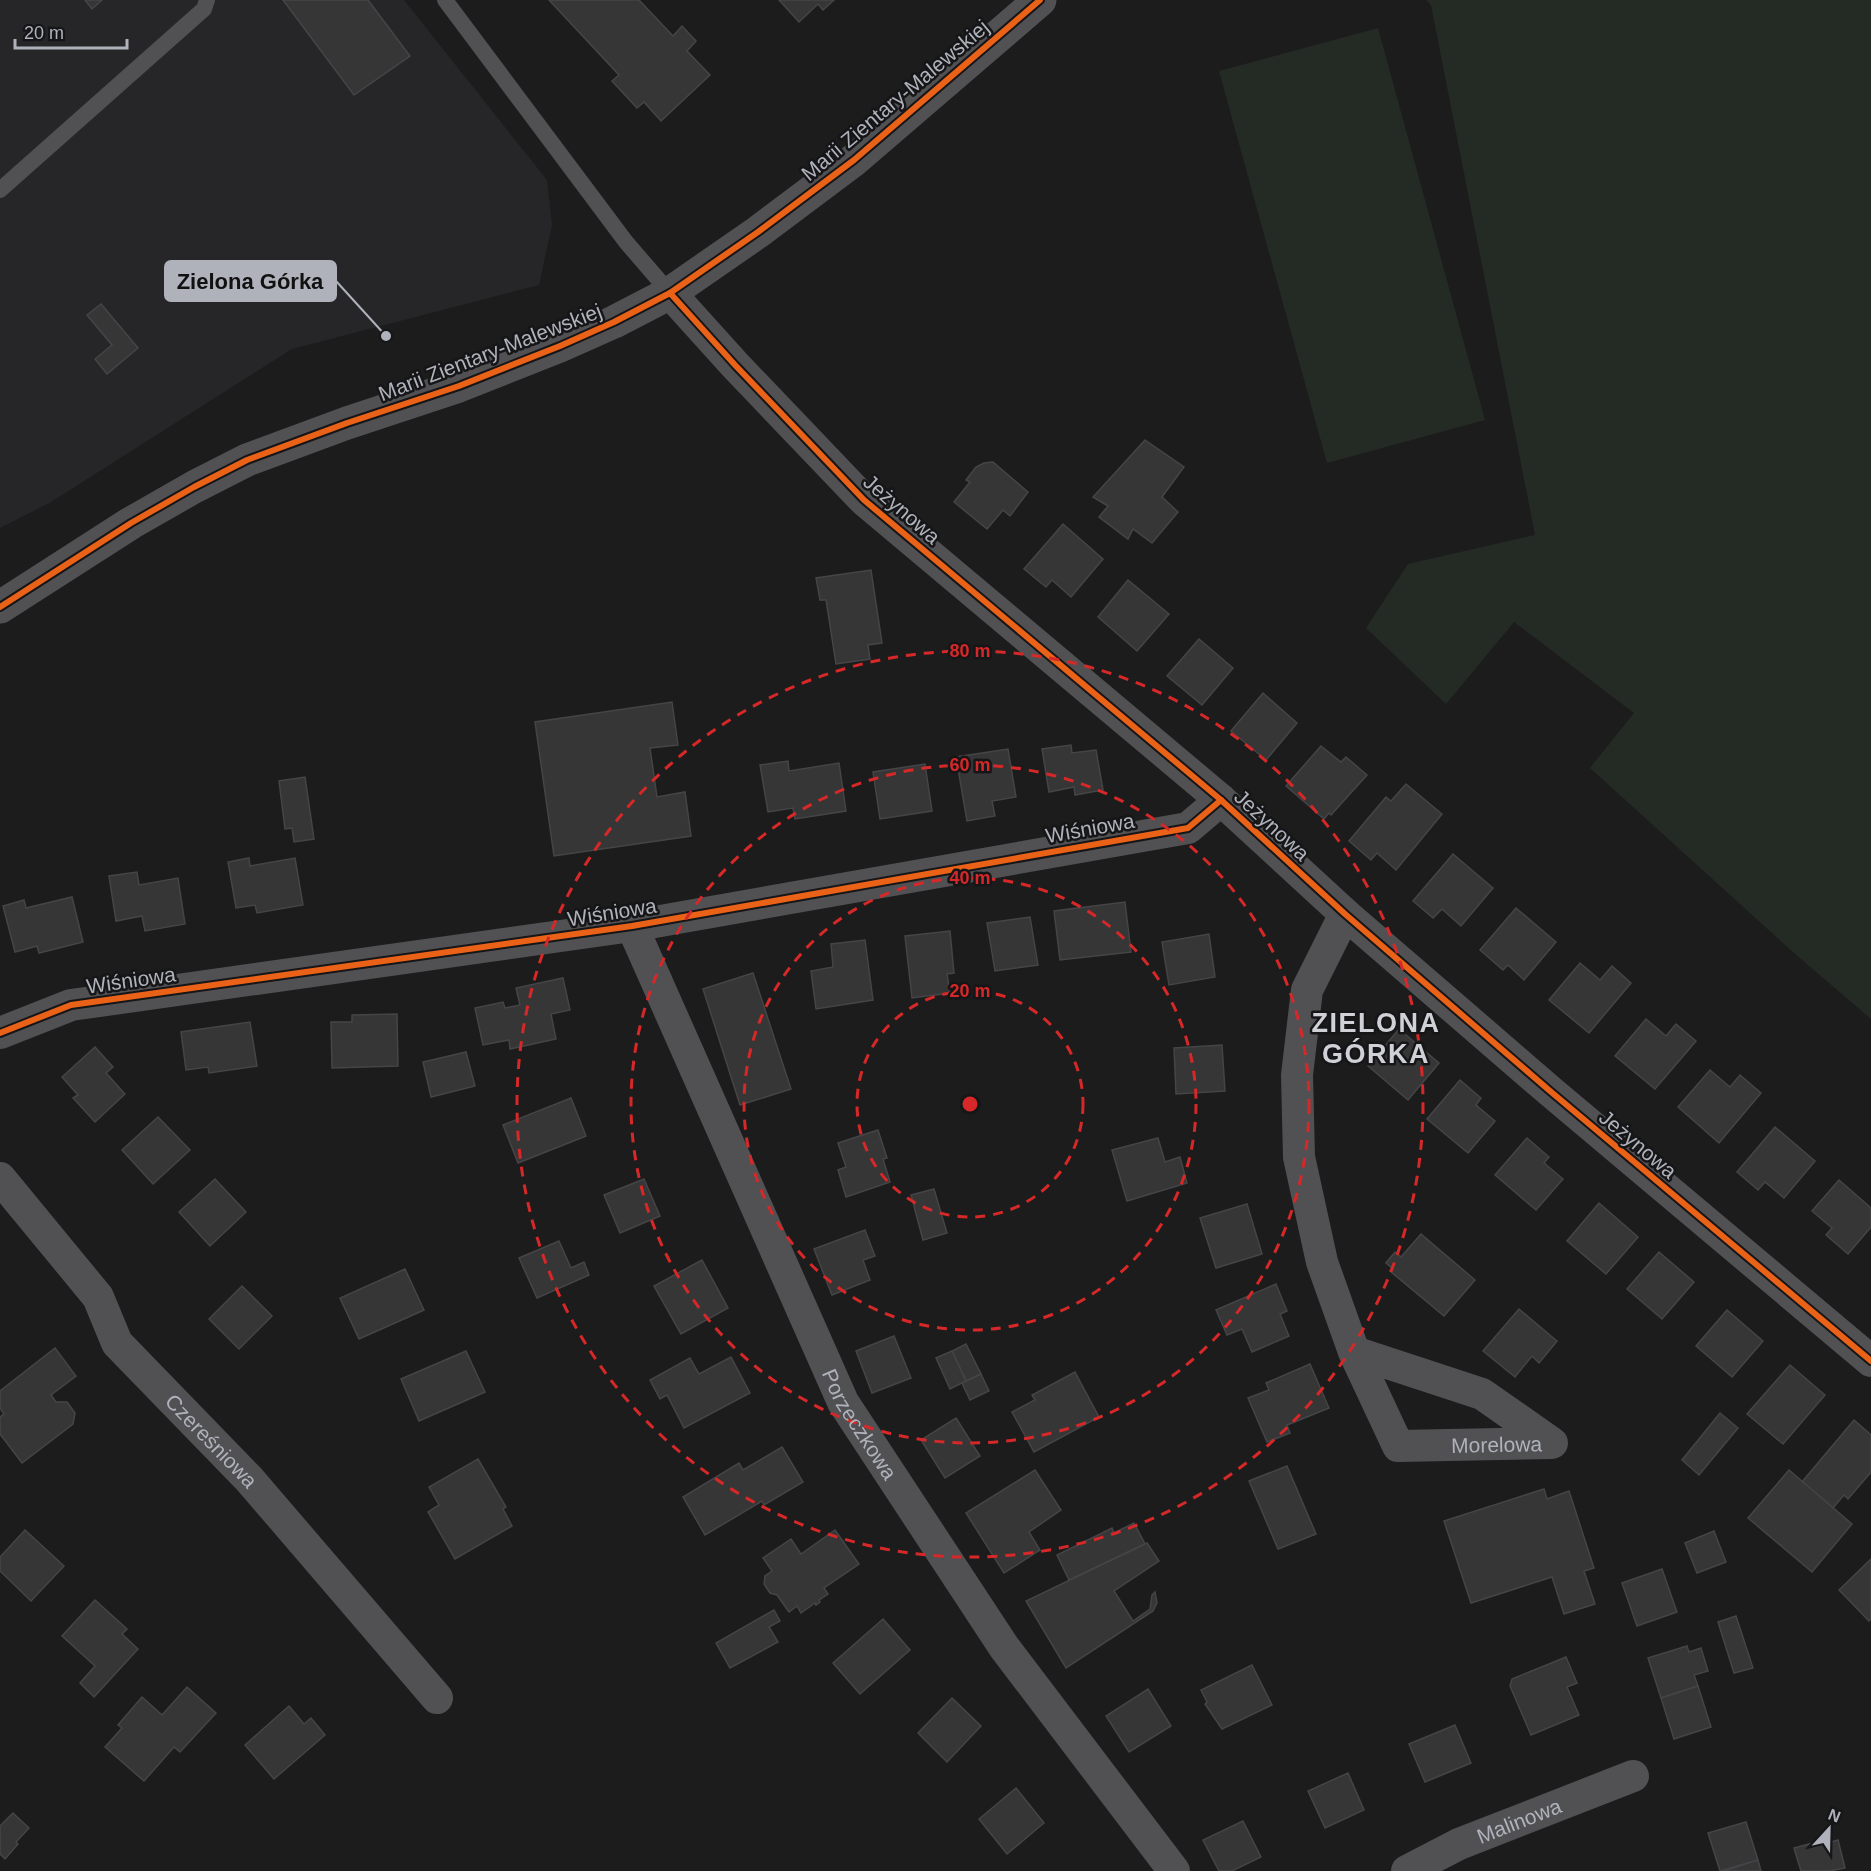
<svg xmlns="http://www.w3.org/2000/svg" width="1871" height="1871" viewBox="0 0 1871 1871" font-family="Arial,sans-serif">
<style>
.built{fill:#262628}
.green{fill:#242b25}
.building{fill:#363637;stroke:#454548;stroke-width:1.5}
.lines{fill:none;stroke-linecap:round;stroke-linejoin:round}
.service{stroke:#515154;stroke-width:16}
.minor{stroke:#515154;stroke-width:32}
.tertiary{stroke:#515154;stroke-width:33}
.cycleway-casing{stroke:#161618;stroke-width:10}
.cycleway{stroke:#ea6118;stroke-width:6}
.ring{fill:none;stroke:#d62828;stroke-width:3;stroke-dasharray:10 8}
.labels{text-anchor:middle;dominant-baseline:central;stroke-width:5;stroke-linejoin:round;paint-order:stroke}
.street-label{font-size:21px;fill:#afb2bb;stroke:#161618}
.district-label{font-size:27px;font-weight:bold;letter-spacing:1.5px;fill:#cfd1d7;stroke:#161618}
.centre{fill:#d62828;stroke:#161618;stroke-width:3}
.ring-label{font-size:18px;text-anchor:middle;font-weight:bold;fill:#d62828;stroke:#161618;stroke-width:5;stroke-linejoin:round;paint-order:stroke}
.leader{fill:none;stroke:#afb2bb;stroke-width:2}
.callout-dot{fill:#afb2bb;stroke:#161618;stroke-width:2}
.callout{fill:#afb2bb;stroke:#afb2bb;stroke-width:2}
.callout-label{font-size:22px;text-anchor:middle;font-weight:bold;fill:#111}
</style>
<rect width="100%" height="100%" fill="#1c1c1c"/>
<!-- built -->
<path class="built" d="M 0,0 L 404,0 L 547,180 L 552,225 L 539,285 L 292,349 L 51,502 L 0,528 Z"/>
<!-- green -->
<g class="green">
<path d="M 1426,0 L 1871,0 L 1871,1019 L 1794,953 L 1590,768 L 1634,713 L 1514,622 L 1446,704 L 1366,628 L 1408,564 L 1535,535 L 1431,5 Z"/>
<path d="M 1378,28 L 1485,420 L 1327,463 L 1219,71 Z"/>
</g>
<!-- building -->
<g class="building">
<path d="M 85,0 L 102,0 L 92,9 Z"/>
<path d="M 283,0 L 368,0 L 410,56 L 354,95 Z"/>
<path d="M 549,0 L 639,0 L 673,36 L 682,26 L 696,41 L 687,51 L 710,75 L 661,121 L 644,102 L 637,108 L 612,81 L 619,75 Z"/>
<path d="M 779,0 L 834,0 L 823,10 L 818,4 L 799,22 Z"/>
<path d="M 101,304 L 138,348 L 107,374 L 95,359 L 112,345 L 87,315 Z"/>
<path d="M 1145,440 L 1184,467 L 1162,497 L 1178,512 L 1152,543 L 1133,529 L 1128,539 L 1099,517 L 1108,506 L 1093,497 Z"/>
<path d="M 993,462 L 1028,492 L 1010,516 L 1003,510 L 987,529 L 954,502 L 970,482 L 966,480 L 976,467 L 984,463 Z"/>
<path d="M 1063,524 L 1103,559 L 1071,597 L 1052,580 L 1046,587 L 1024,569 Z"/>
<path d="M 871,570 L 882,643 L 868,645 L 870,659 L 836,664 L 826,600 L 820,600 L 816,578 Z"/>
<path d="M 1128,580 L 1169,614 L 1137,651 L 1098,617 Z"/>
<path d="M 1199,639 L 1233,668 L 1202,705 L 1167,676 Z"/>
<path d="M 1263,693 L 1297,723 L 1266,760 L 1231,731 Z"/>
<path d="M 672,702 L 678,745 L 650,748 L 657,797 L 685,792 L 691,836 L 554,856 L 535,722 Z"/>
<path d="M 1071,745 L 1072,753 L 1096,750 L 1103,790 L 1075,795 L 1074,787 L 1049,792 L 1042,749 Z"/>
<path d="M 1321,746 L 1341,762 L 1346,757 L 1367,775 L 1331,815 L 1329,813 L 1324,819 L 1286,786 Z"/>
<path d="M 1008,749 L 1016,797 L 992,801 L 995,816 L 967,821 L 956,757 Z"/>
<path d="M 788,761 L 789,771 L 839,763 L 846,811 L 795,819 L 793,808 L 768,812 L 760,765 Z"/>
<path d="M 925,764 L 932,811 L 880,819 L 873,772 Z"/>
<path d="M 305,777 L 314,839 L 294,842 L 292,828 L 285,829 L 279,781 Z"/>
<path d="M 1406,784 L 1442,814 L 1396,870 L 1377,853 L 1371,860 L 1349,841 L 1386,797 L 1391,801 Z"/>
<path d="M 1453,854 L 1493,888 L 1461,926 L 1442,909 L 1433,918 L 1413,901 Z"/>
<path d="M 249,858 L 250,866 L 295,858 L 303,905 L 257,913 L 255,905 L 236,908 L 228,862 Z"/>
<path d="M 137,872 L 139,885 L 178,878 L 185,924 L 145,931 L 142,916 L 116,921 L 109,876 Z"/>
<path d="M 72,897 L 83,942 L 39,953 L 37,946 L 15,952 L 3,906 L 24,900 L 26,908 Z"/>
<path d="M 1125,902 L 1131,952 L 1060,960 L 1054,911 Z"/>
<path d="M 1516,908 L 1556,942 L 1524,980 L 1508,965 L 1503,970 L 1480,950 Z"/>
<path d="M 1030,917 L 1038,965 L 995,971 L 987,923 Z"/>
<path d="M 950,931 L 954,973 L 947,974 L 950,993 L 912,998 L 905,936 Z"/>
<path d="M 1209,934 L 1215,977 L 1169,985 L 1162,942 Z"/>
<path d="M 865,940 L 873,1000 L 816,1009 L 811,971 L 833,967 L 831,944 Z"/>
<path d="M 1580,963 L 1600,980 L 1612,966 L 1631,983 L 1589,1033 L 1549,1000 Z"/>
<path d="M 753,973 L 791,1089 L 740,1105 L 703,989 Z"/>
<path d="M 563,978 L 570,1010 L 551,1014 L 556,1039 L 510,1049 L 509,1040 L 483,1045 L 475,1008 L 503,1002 L 505,1008 L 520,1005 L 516,988 Z"/>
<path d="M 397,1014 L 398,1066 L 332,1068 L 331,1022 L 352,1022 L 352,1015 Z"/>
<path d="M 1646,1019 L 1666,1036 L 1676,1024 L 1696,1041 L 1655,1089 L 1615,1056 Z"/>
<path d="M 250,1022 L 257,1066 L 209,1073 L 208,1067 L 186,1070 L 181,1032 Z"/>
<path d="M 1399,1029 L 1439,1063 L 1408,1100 L 1368,1066 Z"/>
<path d="M 1222,1045 L 1225,1091 L 1176,1094 L 1174,1048 Z"/>
<path d="M 95,1047 L 113,1067 L 106,1073 L 125,1094 L 95,1122 L 73,1098 L 78,1095 L 62,1077 Z"/>
<path d="M 466,1052 L 475,1086 L 431,1097 L 423,1062 Z"/>
<path d="M 1710,1070 L 1730,1087 L 1740,1075 L 1761,1093 L 1719,1143 L 1678,1107 Z"/>
<path d="M 1460,1080 L 1481,1098 L 1476,1105 L 1495,1121 L 1468,1153 L 1427,1119 Z"/>
<path d="M 571,1098 L 586,1136 L 518,1163 L 503,1125 Z"/>
<path d="M 158,1117 L 190,1150 L 153,1184 L 122,1150 Z"/>
<path d="M 1775,1127 L 1815,1161 L 1784,1198 L 1765,1182 L 1758,1190 L 1737,1172 Z"/>
<path d="M 878,1130 L 887,1158 L 883,1159 L 890,1182 L 846,1197 L 838,1170 L 846,1167 L 838,1143 Z"/>
<path d="M 1158,1138 L 1165,1162 L 1180,1157 L 1187,1183 L 1127,1201 L 1112,1150 Z"/>
<path d="M 1527,1138 L 1549,1157 L 1544,1163 L 1563,1179 L 1536,1210 L 1495,1175 Z"/>
<path d="M 215,1179 L 246,1212 L 210,1246 L 179,1212 Z"/>
<path d="M 644,1179 L 660,1216 L 620,1233 L 604,1195 Z"/>
<path d="M 1839,1180 L 1871,1208 L 1871,1227 L 1848,1254 L 1826,1235 L 1832,1228 L 1812,1211 Z"/>
<path d="M 934,1189 L 947,1233 L 923,1240 L 911,1195 Z"/>
<path d="M 1599,1203 L 1638,1237 L 1606,1274 L 1567,1241 Z"/>
<path d="M 1247,1204 L 1262,1254 L 1216,1268 L 1200,1218 Z"/>
<path d="M 865,1230 L 875,1256 L 863,1260 L 870,1280 L 832,1295 L 814,1249 Z"/>
<path d="M 1421,1234 L 1475,1280 L 1444,1316 L 1390,1271 L 1392,1268 L 1386,1263 L 1395,1252 L 1401,1257 Z"/>
<path d="M 559,1241 L 571,1268 L 584,1262 L 589,1275 L 537,1298 L 519,1258 Z"/>
<path d="M 1659,1252 L 1694,1282 L 1662,1319 L 1627,1289 Z"/>
<path d="M 702,1260 L 728,1308 L 681,1334 L 654,1286 Z"/>
<path d="M 405,1269 L 424,1310 L 359,1339 L 340,1298 Z"/>
<path d="M 1276,1284 L 1287,1311 L 1280,1314 L 1289,1336 L 1252,1352 L 1242,1329 L 1227,1335 L 1216,1310 Z"/>
<path d="M 242,1286 L 272,1316 L 239,1349 L 209,1319 Z"/>
<path d="M 1519,1309 L 1557,1341 L 1539,1363 L 1532,1356 L 1515,1377 L 1483,1351 Z"/>
<path d="M 1727,1310 L 1763,1341 L 1732,1377 L 1696,1346 Z"/>
<path d="M 894,1336 L 911,1378 L 872,1393 L 856,1351 Z"/>
<path d="M 966,1344 L 981,1374 L 966,1381 L 952,1351 Z"/>
<path d="M 55,1348 L 76,1376 L 51,1395 L 56,1402 L 67,1402 L 75,1413 L 73,1424 L 22,1463 L 0,1434 L 0,1417 L 4,1414 L 0,1408 L 0,1391 Z"/>
<path d="M 466,1351 L 485,1392 L 419,1421 L 401,1379 Z"/>
<path d="M 952,1351 L 966,1381 L 950,1389 L 936,1358 Z"/>
<path d="M 731,1357 L 750,1393 L 684,1428 L 667,1395 L 660,1399 L 650,1380 L 690,1358 L 699,1374 Z"/>
<path d="M 1310,1364 L 1329,1408 L 1287,1425 L 1290,1433 L 1267,1442 L 1248,1398 L 1269,1390 L 1266,1383 Z"/>
<path d="M 1790,1365 L 1825,1395 L 1783,1444 L 1747,1414 Z"/>
<path d="M 1075,1372 L 1099,1417 L 1034,1452 L 1012,1412 L 1035,1400 L 1032,1395 Z"/>
<path d="M 981,1374 L 989,1391 L 970,1400 L 962,1383 Z"/>
<path d="M 1720,1413 L 1738,1428 L 1699,1475 L 1682,1460 Z"/>
<path d="M 956,1418 L 980,1456 L 945,1478 L 921,1440 Z"/>
<path d="M 1854,1420 L 1871,1435 L 1871,1472 L 1848,1499 L 1844,1495 L 1833,1508 L 1802,1482 Z"/>
<path d="M 782,1447 L 803,1482 L 764,1505 L 762,1501 L 705,1535 L 683,1497 L 739,1463 L 743,1470 Z"/>
<path d="M 478,1459 L 506,1507 L 503,1509 L 512,1526 L 455,1559 L 428,1512 L 439,1505 L 429,1487 Z"/>
<path d="M 1287,1466 L 1316,1534 L 1278,1549 L 1249,1481 Z"/>
<path d="M 1035,1470 L 1061,1510 L 1029,1532 L 1040,1550 L 1004,1573 L 966,1513 Z"/>
<path d="M 1789,1470 L 1852,1524 L 1812,1572 L 1748,1518 Z"/>
<path d="M 1544,1489 L 1547,1499 L 1569,1491 L 1594,1568 L 1584,1571 L 1595,1604 L 1564,1614 L 1552,1577 L 1471,1603 L 1444,1521 Z"/>
<path d="M 1134,1523 L 1145,1544 L 1069,1580 L 1057,1555 L 1112,1528 L 1114,1533 Z"/>
<path d="M 25,1530 L 64,1566 L 31,1601 L 0,1571 L 0,1557 Z"/>
<path d="M 835,1530 L 859,1564 L 824,1588 L 828,1594 L 819,1600 L 820,1602 L 816,1605 L 815,1603 L 801,1613 L 797,1606 L 789,1612 L 777,1595 L 770,1593 L 764,1584 L 765,1576 L 772,1571 L 763,1558 L 791,1539 L 801,1554 Z"/>
<path d="M 1714,1531 L 1726,1562 L 1697,1573 L 1685,1543 Z"/>
<path d="M 1147,1543 L 1159,1561 L 1114,1591 L 1133,1621 L 1150,1609 L 1152,1595 L 1155,1592 L 1157,1603 L 1153,1611 L 1066,1668 L 1026,1601 Z"/>
<path d="M 1871,1559 L 1871,1619 L 1869,1621 L 1839,1590 Z"/>
<path d="M 1662,1569 L 1677,1612 L 1637,1626 L 1622,1583 Z"/>
<path d="M 95,1600 L 127,1629 L 122,1634 L 138,1649 L 94,1697 L 80,1683 L 95,1666 L 62,1636 Z"/>
<path d="M 774,1610 L 780,1621 L 769,1627 L 778,1642 L 730,1668 L 716,1643 Z"/>
<path d="M 1736,1616 L 1753,1668 L 1734,1673 L 1718,1622 Z"/>
<path d="M 883,1619 L 910,1650 L 860,1694 L 833,1663 Z"/>
<path d="M 1687,1646 L 1689,1652 L 1701,1648 L 1708,1671 L 1694,1675 L 1698,1686 L 1661,1698 L 1648,1658 Z"/>
<path d="M 1566,1657 L 1577,1683 L 1567,1687 L 1579,1715 L 1531,1735 L 1510,1686 L 1512,1679 Z"/>
<path d="M 1252,1665 L 1272,1705 L 1222,1729 L 1205,1704 L 1207,1702 L 1201,1690 Z"/>
<path d="M 1698,1686 L 1711,1727 L 1674,1739 L 1661,1698 Z"/>
<path d="M 187,1687 L 216,1713 L 180,1752 L 174,1747 L 144,1781 L 105,1747 L 122,1728 L 118,1725 L 142,1697 L 162,1715 Z"/>
<path d="M 1148,1689 L 1171,1726 L 1129,1752 L 1106,1716 Z"/>
<path d="M 952,1698 L 981,1726 L 947,1762 L 918,1733 Z"/>
<path d="M 289,1706 L 304,1724 L 311,1718 L 325,1735 L 274,1779 L 245,1745 Z"/>
<path d="M 1455,1725 L 1471,1763 L 1425,1782 L 1409,1744 Z"/>
<path d="M 1348,1773 L 1364,1810 L 1325,1828 L 1308,1791 Z"/>
<path d="M 1016,1788 L 1044,1823 L 1007,1854 L 979,1819 Z"/>
<path d="M 13,1813 L 29,1828 L 16,1842 L 18,1844 L 5,1859 L 0,1854 L 0,1826 Z"/>
<path d="M 1243,1821 L 1261,1857 L 1232,1871 L 1219,1871 L 1203,1840 Z"/>
<path d="M 1746,1822 L 1758,1860 L 1720,1871 L 1708,1833 Z"/>
<path d="M 1838,1840 L 1845,1868 L 1830,1871 L 1801,1871 L 1794,1848 L 1813,1843 L 1814,1847 Z"/>
<path d="M 1758,1860 L 1761,1871 L 1723,1871 Z"/>
</g>
<g class="lines">
<!-- service -->
<g class="service">
<path d="M 445,0 L 626,242 L 670,293"/>
<path d="M 0,190 L 204,9 L 207,0"/>
</g>
<!-- minor -->
<g class="minor">
<path d="M 670,293 L 735,365 L 864,500 L 1221,800 L 1345,914 L 1550,1091 L 1871,1361"/>
<path id="s1" d="M 1345,914 L 1307,990 L 1297,1075 L 1299,1157 L 1322,1262 L 1354,1352 L 1398,1446 L 1552,1443 L 1482,1394 L 1354,1352"/>
<path id="s2" d="M 632,926 L 843,1402 L 1004,1647 L 1174,1871"/>
<path d="M 0,1033 L 71,1005 L 632,926 L 1188,828 L 1221,800"/>
<path id="s3" d="M 0,1178 L 98,1297 L 117,1343 L 249,1479 L 437,1698"/>
<path id="s4" d="M 1407,1871 L 1459,1844 L 1633,1776"/>
</g>
<!-- tertiary -->
<path class="tertiary" d="M 0,607 L 131,523 L 194,487 L 247,460 L 347,423 L 459,386 L 560,346 L 614,322 L 670,293 L 758,232 L 854,160 L 1040,0"/>
<defs>
<g id="cycleway">
<path d="M 670,293 L 735,365 L 864,500 L 1221,800 L 1345,914 L 1550,1091 L 1871,1361"/>
<path d="M 0,607 L 131,523 L 194,487 L 247,460 L 347,423 L 459,386 L 560,346 L 614,322 L 670,293 L 758,232 L 854,160 L 1040,0"/>
<path d="M 0,1033 L 71,1005 L 632,926 L 1188,828 L 1221,800"/>
</g>
</defs>
<!-- cycleway casing -->
<use href="#cycleway" class="cycleway-casing"/>
<!-- cycleway -->
<use href="#cycleway" class="cycleway"/>
</g>
<!-- distance rings -->
<g class="ring">
<circle cx="970" cy="1104" r="113"/>
<circle cx="970" cy="1104" r="226"/>
<circle cx="970" cy="1104" r="339"/>
<circle cx="970" cy="1104" r="453"/>
</g>
<g class="labels">
<!-- street labels -->
<g class="street-label">
<text transform="translate(895 100) rotate(-40)">Marii Zientary-Malewskiej</text>
<text transform="translate(490 352) rotate(-21)">Marii Zientary-Malewskiej</text>
<text transform="translate(902 509) rotate(41)">Jeżynowa</text>
<text transform="translate(1272 825) rotate(43)">Jeżynowa</text>
<text transform="translate(1090 828) rotate(-10)">Wiśniowa</text>
<text transform="translate(612 912) rotate(-9)">Wiśniowa</text>
<text transform="translate(131 980) rotate(-8)">Wiśniowa</text>
<text transform="translate(1638 1144) rotate(40)">Jeżynowa</text>
<text stroke="none"><textPath href="#s2" startOffset="548">Porzeczkowa</textPath></text>
<text stroke="none"><textPath href="#s3" startOffset="340">Czereśniowa</textPath></text>
<text stroke="none"><textPath href="#s1" startOffset="658">Morelowa</textPath></text>
<text stroke="none"><textPath href="#s4" startOffset="123">Malinowa</textPath></text>
</g>
<!-- district labels -->
<g class="district-label">
<text x="1376" y="1023">ZIELONA<tspan x="1376" dy="31">GÓRKA</tspan></text>
</g>
</g>
<circle cx="970" cy="1104" r="9" class="centre"/>
<g class="ring-label">
<text x="970" y="657">80 m</text>
<text x="970" y="771">60 m</text>
<text x="970" y="884">40 m</text>
<text x="970" y="997">20 m</text>
</g>
<!-- callouts -->
<path class="leader" d="M386 336L336 281"/>
<circle class="callout-dot" cx="386" cy="336" r="6"/>
<rect class="callout" x="165" y="261" width="171" height="40" rx="6"/>
<g class="callout-label">
<text x="250" y="289">Zielona Górka</text>
</g>
<!-- north arrow -->
<g transform="translate(1829 1829) rotate(22)" stroke="#161618" stroke-width="4.5" paint-order="stroke">
<path d="M0-4.5L10 22L0 15L-10 22Z" fill="#afb2bb"/>
<text y="-9" font-size="16" font-weight="bold" text-anchor="middle" fill="#afb2bb">N</text>
</g>
<!-- scale -->
<path d="M15 39v9h112v-9" fill="none" stroke="#afb2bb" stroke-width="3"/>
<text x="24" y="39" font-size="18" fill="#afb2bb" stroke="#161618" stroke-width="4.5" paint-order="stroke">20 m</text>
</svg>
